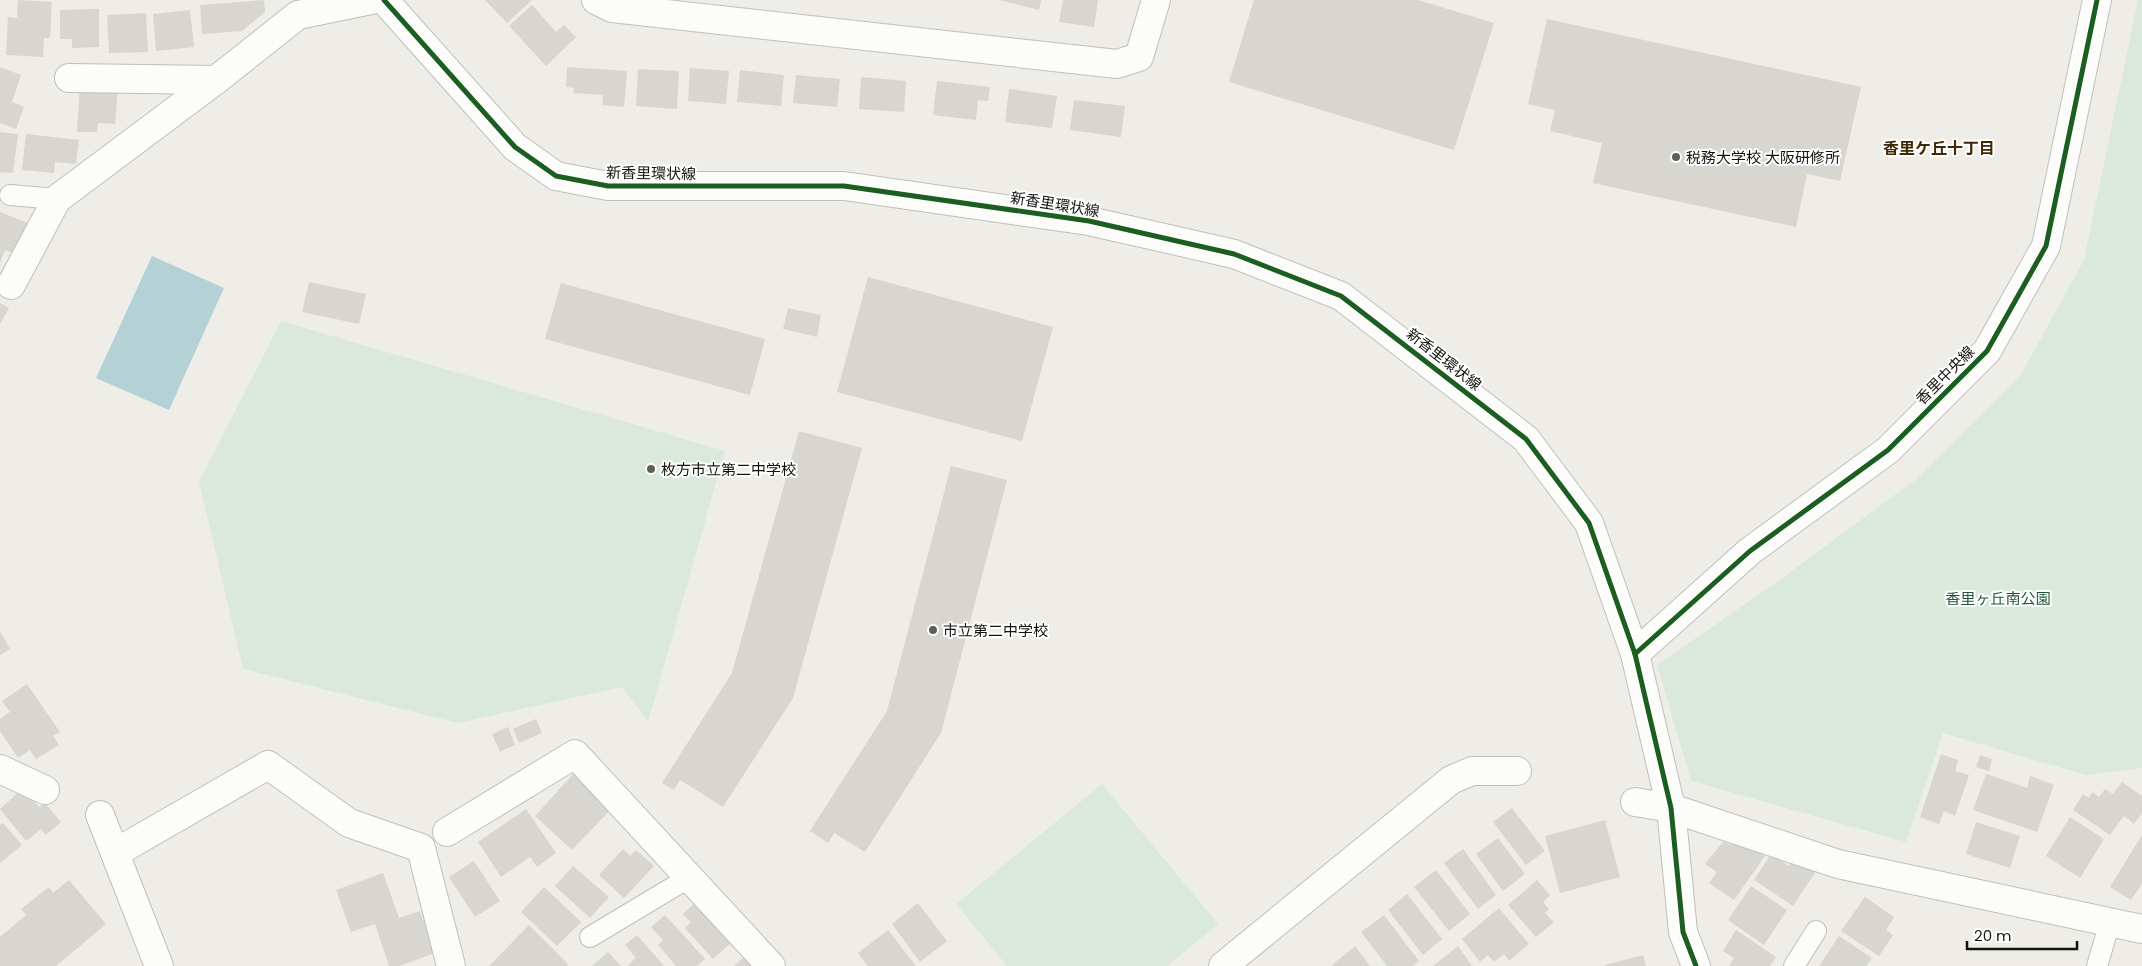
<svg xmlns="http://www.w3.org/2000/svg" width="2142" height="966" viewBox="0 0 2142 966" font-family="Poppins,'Noto Sans JP',sans-serif">
<style>
.green{fill:#dbe9dd}
.water{fill:#b4d2d6}
.building{fill:#d7d6d1}
.lines{fill:none;stroke-linecap:round;stroke-linejoin:round}
.service-casing{stroke:#c0bfbb;stroke-width:22}
.minor-casing{stroke:#c0bfbb;stroke-width:30}
.tertiary-casing{stroke:#c0bfbb;stroke-width:30}
.service{stroke:#fcfcfb;stroke-width:20}
.minor{stroke:#fcfcfb;stroke-width:28}
.tertiary{stroke:#fcfcfb;stroke-width:28}
.cycleway-casing{stroke:#fff;stroke-width:8}
.cycleway{stroke:#1b5e20;stroke-width:5}
.poi-dot{fill:#5f5f5a;stroke:#fff;stroke-width:2}
.labels{text-anchor:middle;dominant-baseline:central;stroke-width:4;stroke-linejoin:round;paint-order:stroke}
.poi-label{font-size:15px;fill:#12120e;stroke:#fff;text-anchor:start}
.street-label{font-size:15px;fill:#12120e;stroke:#fff}
.park-label{font-size:15px;fill:#215738;stroke:#fff}
.neighbourhood-label{font-size:16px;font-weight:bold;fill:#402705;stroke:#fff}
</style>
<rect width="100%" height="100%" fill="#eeede7"/>
<!-- green -->
<g class="green">
<path d="M 2138,0 L 2142,0 L 2142,768 L 2086,775 L 1943,733 L 1906,842 L 1691,781 L 1657,665 L 1774,584 L 1915,480 L 2020,376 L 2084,260 Z"/>
<path d="M 281,321 L 725,451 L 648,722 L 622,687 L 458,723 L 243,669 L 199,482 Z"/>
<path d="M 1102,784 L 1218,924 L 1167,966 L 1007,966 L 956,904 Z"/>
</g>
<!-- water -->
<path class="water" d="M 152,256 L 224,288 L 169,410 L 96,378 Z"/>
<!-- building -->
<g class="building">
<path d="M 18,0 L 52,2 L 50,38 L 44,38 L 43,57 L 6,55 L 8,17 L 17,18 Z"/>
<path d="M 264,0 L 265,12 L 242,31 L 202,34 L 200,5 Z"/>
<path d="M 485,0 L 532,0 L 507,23 Z"/>
<path d="M 999,0 L 1041,0 L 1039,10 Z"/>
<path d="M 1063,0 L 1098,0 L 1094,27 L 1059,22 Z"/>
<path d="M 1254,0 L 1418,0 L 1494,23 L 1454,150 L 1229,82 Z"/>
<path d="M 532,5 L 556,32 L 564,25 L 576,37 L 546,66 L 509,26 Z"/>
<path d="M 99,9 L 99,47 L 72,48 L 72,39 L 60,39 L 60,10 Z"/>
<path d="M 190,10 L 194,47 L 156,51 L 153,14 Z"/>
<path d="M 146,13 L 148,52 L 109,53 L 107,15 Z"/>
<path d="M 1547,19 L 1861,87 L 1840,181 L 1807,174 L 1796,227 L 1593,183 L 1602,143 L 1550,131 L 1555,110 L 1528,104 Z"/>
<path d="M 0,67 L 21,75 L 12,102 L 24,107 L 16,129 L 0,123 Z"/>
<path d="M 567,67 L 627,71 L 624,107 L 602,105 L 603,95 L 573,93 L 574,88 L 566,87 Z"/>
<path d="M 690,68 L 729,71 L 726,104 L 688,101 Z"/>
<path d="M 638,69 L 679,71 L 677,109 L 636,106 Z"/>
<path d="M 740,70 L 784,75 L 781,106 L 737,102 Z"/>
<path d="M 796,75 L 840,79 L 837,107 L 793,103 Z"/>
<path d="M 861,77 L 906,81 L 904,112 L 859,109 Z"/>
<path d="M 937,81 L 990,87 L 988,101 L 978,100 L 976,120 L 933,115 Z"/>
<path d="M 80,86 L 118,88 L 115,124 L 98,123 L 97,132 L 77,132 Z"/>
<path d="M 1009,89 L 1057,96 L 1052,128 L 1005,122 Z"/>
<path d="M 1074,100 L 1125,106 L 1121,137 L 1070,130 Z"/>
<path d="M 0,132 L 18,134 L 13,173 L 0,172 Z"/>
<path d="M 26,134 L 79,140 L 76,164 L 55,162 L 54,173 L 22,170 Z"/>
<path d="M 0,212 L 28,223 L 16,254 L 5,250 L 0,263 Z"/>
<path d="M 868,277 L 1053,327 L 1022,441 L 837,392 Z"/>
<path d="M 309,282 L 366,294 L 359,324 L 302,312 Z"/>
<path d="M 561,283 L 765,339 L 750,395 L 545,339 Z"/>
<path d="M 0,303 L 9,308 L 0,324 Z"/>
<path d="M 788,308 L 821,315 L 817,337 L 783,329 Z"/>
<path d="M 799,431 L 862,448 L 793,698 L 723,807 L 680,780 L 674,790 L 662,783 L 732,673 Z"/>
<path d="M 951,466 L 1007,480 L 941,733 L 865,852 L 834,833 L 828,843 L 810,831 L 887,711 Z"/>
<path d="M 0,631 L 10,649 L 0,655 Z"/>
<path d="M 27,684 L 60,732 L 53,736 L 59,745 L 36,759 L 30,750 L 18,758 L 0,731 L 0,719 L 10,712 L 2,701 Z"/>
<path d="M 536,719 L 542,733 L 519,743 L 513,729 Z"/>
<path d="M 508,727 L 515,745 L 500,752 L 492,734 Z"/>
<path d="M 1941,754 L 1958,760 L 1955,771 L 1969,775 L 1955,816 L 1944,811 L 1939,824 L 1920,817 Z"/>
<path d="M 1980,755 L 1992,759 L 1989,771 L 1976,767 Z"/>
<path d="M 575,772 L 613,807 L 572,850 L 535,816 Z"/>
<path d="M 1986,774 L 2027,788 L 2030,776 L 2054,785 L 2037,832 L 1973,810 Z"/>
<path d="M 2122,782 L 2142,796 L 2142,813 L 2134,824 L 2124,816 L 2110,835 L 2073,810 L 2083,794 L 2089,798 L 2092,792 L 2099,797 L 2105,789 L 2113,794 Z"/>
<path d="M 23,788 L 39,807 L 45,803 L 61,822 L 46,835 L 41,829 L 26,841 L 0,809 Z"/>
<path d="M 1512,808 L 1545,851 L 1526,865 L 1493,822 Z"/>
<path d="M 526,809 L 556,853 L 537,867 L 530,857 L 501,877 L 478,842 Z"/>
<path d="M 2070,817 L 2104,839 L 2080,878 L 2046,856 Z"/>
<path d="M 1605,820 L 1620,877 L 1560,893 L 1545,836 Z"/>
<path d="M 1976,822 L 2020,836 L 2010,868 L 1966,854 Z"/>
<path d="M 3,823 L 22,845 L 0,863 L 0,825 Z"/>
<path d="M 2142,835 L 2142,884 L 2131,900 L 2110,887 Z"/>
<path d="M 1498,838 L 1525,874 L 1503,891 L 1476,854 Z"/>
<path d="M 1734,840 L 1746,848 L 1749,844 L 1765,856 L 1734,900 L 1709,883 L 1717,872 L 1705,864 L 1724,841 L 1731,845 Z"/>
<path d="M 623,849 L 630,856 L 636,850 L 654,866 L 624,898 L 599,875 Z"/>
<path d="M 1463,849 L 1496,895 L 1478,909 L 1444,863 Z"/>
<path d="M 1771,854 L 1789,866 L 1795,857 L 1816,871 L 1793,906 L 1754,880 Z"/>
<path d="M 474,861 L 500,901 L 475,917 L 449,877 Z"/>
<path d="M 573,866 L 609,897 L 590,918 L 555,886 Z"/>
<path d="M 1436,870 L 1470,914 L 1449,931 L 1414,887 Z"/>
<path d="M 383,873 L 399,918 L 420,911 L 435,953 L 399,966 L 389,966 L 375,924 L 351,932 L 336,890 Z"/>
<path d="M 69,880 L 106,924 L 56,966 L 0,966 L 0,937 L 26,915 L 21,909 L 49,887 L 53,893 Z"/>
<path d="M 1537,880 L 1550,895 L 1543,902 L 1549,909 L 1545,913 L 1554,922 L 1536,937 L 1508,905 Z"/>
<path d="M 1751,886 L 1787,910 L 1764,945 L 1728,920 Z"/>
<path d="M 544,887 L 581,922 L 557,946 L 521,912 Z"/>
<path d="M 1407,894 L 1442,939 L 1423,955 L 1388,910 Z"/>
<path d="M 1865,897 L 1894,917 L 1886,930 L 1893,935 L 1879,956 L 1841,931 Z"/>
<path d="M 697,901 L 733,941 L 713,959 L 685,928 L 691,922 L 683,914 Z"/>
<path d="M 918,903 L 947,941 L 920,962 L 892,924 Z"/>
<path d="M 1499,908 L 1529,944 L 1509,961 L 1504,954 L 1494,962 L 1488,955 L 1480,962 L 1462,939 Z"/>
<path d="M 665,915 L 705,959 L 697,966 L 676,966 L 658,945 L 663,940 L 651,927 Z"/>
<path d="M 1384,915 L 1419,961 L 1413,966 L 1387,966 L 1361,932 Z"/>
<path d="M 529,925 L 568,964 L 567,966 L 489,966 Z"/>
<path d="M 888,930 L 916,966 L 868,966 L 858,953 Z"/>
<path d="M 1736,930 L 1776,957 L 1770,966 L 1729,966 L 1734,958 L 1723,951 Z"/>
<path d="M 637,935 L 664,966 L 627,966 L 636,958 L 625,945 Z"/>
<path d="M 1839,936 L 1872,958 L 1866,966 L 1819,966 Z"/>
<path d="M 1355,946 L 1370,966 L 1331,966 Z"/>
<path d="M 1458,946 L 1472,966 L 1433,966 Z"/>
<path d="M 608,952 L 621,966 L 592,966 Z"/>
<path d="M 746,955 L 757,966 L 734,966 Z"/>
<path d="M 1643,955 L 1646,966 L 1605,966 L 1605,965 Z"/>
</g>
<g class="lines">
<defs>
<g id="service">
<path d="M 10,195 L 57,199"/>
<path d="M 590,937 L 690,877"/>
<path d="M 1794,966 L 1816,931"/>
<path d="M 2097,966 L 2110,922"/>
</g>
<g id="minor">
<path d="M 596,0 L 612,8 L 1117,64 L 1139,57 L 1156,0"/>
<path d="M 69,78 L 216,80"/>
<path d="M 11,285 L 57,199 L 216,80 L 298,15 L 371,0"/>
<path d="M 1635,654 L 1671,808 L 1683,932 L 1696,966"/>
<path d="M 0,769 L 45,790"/>
<path d="M 1635,802 L 1671,808 L 1838,864 L 2142,929"/>
<path d="M 100,815 L 159,966"/>
<path d="M 447,832 L 575,754 L 771,966"/>
<path d="M 115,853 L 268,765 L 349,823 L 421,848 L 451,966"/>
<path d="M 1223,966 L 1451,780 L 1472,771 L 1517,771"/>
</g>
<path id="tertiary" d="M 384,0 L 515,147 L 556,176 L 608,186 L 844,186 L 1089,221 L 1234,254 L 1341,296 L 1526,439 L 1589,523 L 1635,654 L 1750,551 L 1888,450 L 1987,351 L 2046,246 L 2097,0"/>
</defs>
<!-- service casing -->
<use href="#service" class="service-casing"/>
<!-- minor casing -->
<use href="#minor" class="minor-casing"/>
<!-- tertiary casing -->
<use href="#tertiary" class="tertiary-casing"/>
<!-- service -->
<use href="#service" class="service"/>
<!-- minor -->
<use href="#minor" class="minor"/>
<!-- tertiary -->
<use href="#tertiary" class="tertiary"/>
<defs>
<g id="cycleway">
<path d="M 384,0 L 515,147 L 556,176 L 608,186 L 844,186 L 1089,221 L 1234,254 L 1341,296 L 1526,439 L 1589,523 L 1635,654 L 1671,808 L 1683,932 L 1696,966"/>
<path d="M 1635,654 L 1750,551 L 1888,450 L 1987,351 L 2046,246 L 2097,0"/>
</g>
</defs>
<!-- cycleway casing -->
<use href="#cycleway" class="cycleway-casing"/>
<!-- cycleway -->
<use href="#cycleway" class="cycleway"/>
</g>
<!-- markers -->
<g class="poi-dot">
<circle cx="1676" cy="157" r="5"/>
<circle cx="651" cy="469" r="5"/>
<circle cx="933" cy="630" r="5"/>
</g>
<g class="labels">
<!-- poi labels -->
<g class="poi-label">
<text x="1686" y="157">税務大学校 大阪研修所</text>
<text x="661" y="469">枚方市立第二中学校</text>
<text x="943" y="630">市立第二中学校</text>
</g>
<!-- street labels -->
<g class="street-label">
<text transform="translate(651 173) rotate(1)">新香里環状線</text>
<text transform="translate(1055 204) rotate(9)">新香里環状線</text>
<text transform="translate(1444 359) rotate(38)">新香里環状線</text>
<text transform="translate(1945 375) rotate(-45)">香里中央線</text>
</g>
<!-- park labels -->
<g class="park-label">
<text x="1998" y="598">香里ヶ丘南公園</text>
</g>
<!-- neighbourhood labels -->
<g class="neighbourhood-label">
<text x="1939" y="148">香里ケ丘十丁目</text>
</g>
</g>
<!-- scale -->
<path d="M1967 941v8h110v-8" fill="none" stroke="#12120e" stroke-width="2.5"/>
<text x="1974" y="941" font-size="15" fill="#12120e" stroke="#ffffff" stroke-width="4" paint-order="stroke">20 m</text>
</svg>
